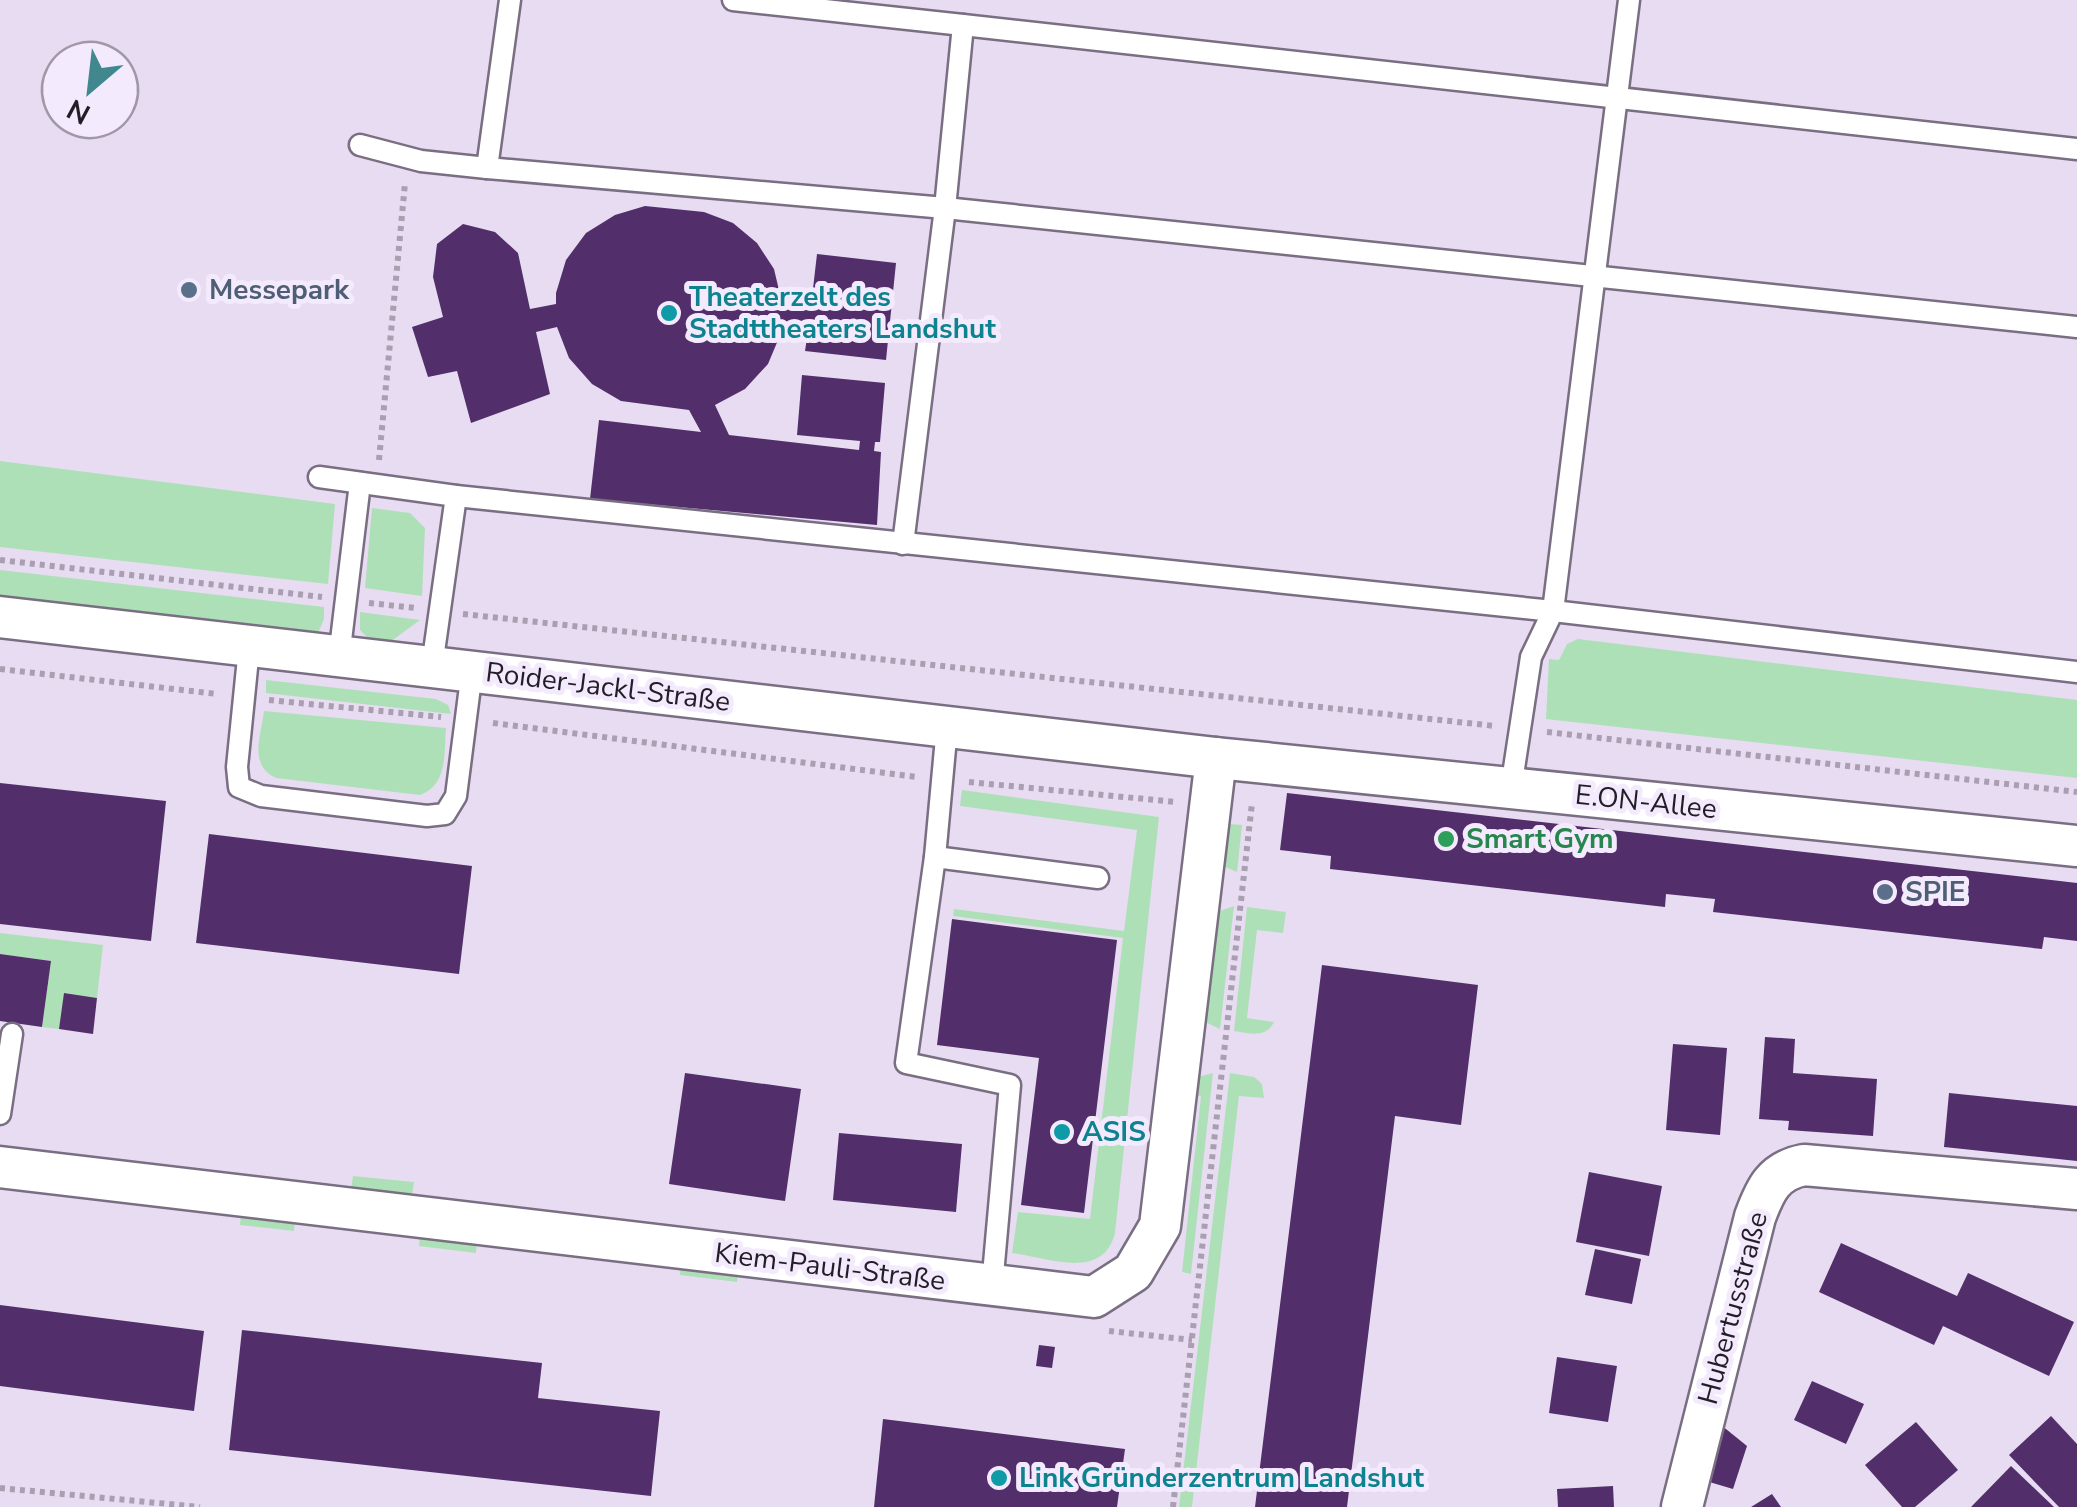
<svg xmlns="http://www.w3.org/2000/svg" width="2077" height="1507" viewBox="0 0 2077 1507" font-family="'Nunito Sans',sans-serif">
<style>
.green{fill:#aee0b8}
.building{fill:#522f6a}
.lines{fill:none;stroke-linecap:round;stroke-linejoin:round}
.service-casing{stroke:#796e82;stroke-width:25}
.minor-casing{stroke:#796e82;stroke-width:45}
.path{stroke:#a99fb1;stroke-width:6;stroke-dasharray:5 5;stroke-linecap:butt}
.service{stroke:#fff;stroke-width:20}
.minor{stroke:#fff;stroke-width:40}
.service-dot{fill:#5c6f8a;stroke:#f4eafd;stroke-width:4}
.culture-dot{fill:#0f9aa8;stroke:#f4eafd;stroke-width:4}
.leisure-dot{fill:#2e9e5b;stroke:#f4eafd;stroke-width:4}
.labels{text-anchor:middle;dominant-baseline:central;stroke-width:10;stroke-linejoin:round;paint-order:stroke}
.service-label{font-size:28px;font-weight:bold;fill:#4e5e75;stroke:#f4eafd;text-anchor:start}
.culture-label{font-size:28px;font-weight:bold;fill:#0d838f;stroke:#f4eafd;text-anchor:start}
.street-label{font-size:28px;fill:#231e26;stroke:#f4eafd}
.leisure-label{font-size:28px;font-weight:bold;fill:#27864d;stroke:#f4eafd;text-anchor:start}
</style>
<rect width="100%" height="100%" fill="#e8dcf3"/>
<!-- green -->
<g class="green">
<path d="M 0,461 L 335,504 L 328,584 L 0,547 Z"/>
<path d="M 372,508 L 410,513 L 425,528 L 422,596 L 365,588 Z"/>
<path d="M 0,570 L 324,607 L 324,619 L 318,633 L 311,635 L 0,599 Z"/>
<path d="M 360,612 L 420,620 L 390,642 L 372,642 L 360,630 Z"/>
<path d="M 1578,639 L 2077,700 L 2077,778 L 1546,719 L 1549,659 L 1559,660 L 1567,644 Z"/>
<path d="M 266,680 L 436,699 L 448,705 L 451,714 L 266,693 Z"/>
<path d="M 264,711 L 446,728 C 444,753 448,785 420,795 L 276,778 C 248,765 261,736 264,711 Z"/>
<path d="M 962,790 L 1159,817 L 1115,1233 C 1103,1281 1049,1258 1012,1253 L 1018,1212 L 1090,1219 L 1123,938 L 953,916 L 954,909 L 1124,931 L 1137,830 L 960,806 Z"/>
<path d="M 1216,823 L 1242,825 L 1237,872 L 1219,864 Z"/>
<path d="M 1234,906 L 1220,1029 L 1203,1021 L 1195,1002 L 1209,1002 L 1216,935 L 1203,933 L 1217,912 Z"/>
<path d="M 1247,907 L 1286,912 L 1283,933 L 1257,930 L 1247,1018 L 1274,1022 C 1266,1039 1249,1033 1234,1031 Z"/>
<path d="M 0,933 L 103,945 L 97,998 L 65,993 L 59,1029 L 42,1027 L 51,961 L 0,954 Z"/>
<path d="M 1213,1073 L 1191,1274 L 1182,1272 L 1201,1096 L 1188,1094 L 1198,1077 Z"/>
<path d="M 1230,1073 L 1254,1077 L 1262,1084 L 1264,1098 L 1239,1096 L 1192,1507 L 1179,1507 Z"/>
<path d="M 353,1176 L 414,1182 L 412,1195 L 351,1190 Z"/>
<path d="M 241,1213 L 295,1219 L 294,1231 L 240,1225 Z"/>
<path d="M 420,1234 L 477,1240 L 476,1253 L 419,1246 Z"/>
<path d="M 681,1264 L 738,1270 L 737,1282 L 680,1275 Z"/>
</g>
<!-- building -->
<g class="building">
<path d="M 645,206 L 704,212 L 733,223 L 757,243 L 774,269 L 782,303 L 811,306 L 817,254 L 896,263 L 886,360 L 805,351 L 809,325 L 781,321 L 781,333 L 768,364 L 745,389 L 715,405 L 729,435 L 859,450 L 860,441 L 797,435 L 802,375 L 885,383 L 880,442 L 875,442 L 874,451 L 881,452 L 877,525 L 590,499 L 599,420 L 701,432 L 689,410 L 621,401 L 592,384 L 569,358 L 557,327 L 536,332 L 550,394 L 471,423 L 457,371 L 428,377 L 412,327 L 443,317 L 433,277 L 437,244 L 463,224 L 495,232 L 518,253 L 530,309 L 556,304 L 556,293 L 566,260 L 586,233 L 615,215 Z"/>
<path d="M 0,783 L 166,801 L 151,941 L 0,924 Z"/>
<path d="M 1287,793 L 2077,883 L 2077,941 L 2044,937 L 2042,949 L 1713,912 L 1715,899 L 1666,894 L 1665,907 L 1330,869 L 1331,856 L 1280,850 Z"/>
<path d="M 209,834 L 472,866 L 459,974 L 196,943 Z"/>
<path d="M 952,919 L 1117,940 L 1084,1213 L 1021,1205 L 1039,1058 L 937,1045 Z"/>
<path d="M 0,954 L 51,961 L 42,1027 L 0,1021 Z"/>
<path d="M 1322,965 L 1478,985 L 1461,1125 L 1395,1116 L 1347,1507 L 1255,1507 Z"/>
<path d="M 64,993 L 97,998 L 93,1034 L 59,1029 Z"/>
<path d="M 1765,1037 L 1795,1039 L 1793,1073 L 1877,1079 L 1873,1136 L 1788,1130 L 1789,1121 L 1759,1119 Z"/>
<path d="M 1673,1044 L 1727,1048 L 1720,1135 L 1666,1130 Z"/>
<path d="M 685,1073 L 801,1089 L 785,1201 L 669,1184 Z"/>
<path d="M 1949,1093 L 2077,1106 L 2077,1161 L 1944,1147 Z"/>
<path d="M 839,1133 L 962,1144 L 956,1212 L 833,1200 Z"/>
<path d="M 1589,1172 L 1662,1186 L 1649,1256 L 1576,1242 Z"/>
<path d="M 1841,1243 L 1957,1296 L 1968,1273 L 2074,1322 L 2049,1376 L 1943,1326 L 1934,1345 L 1819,1292 Z"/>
<path d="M 1595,1249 L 1641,1259 L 1632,1304 L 1585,1295 Z"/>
<path d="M 0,1305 L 204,1331 L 194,1411 L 0,1386 Z"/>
<path d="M 242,1330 L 542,1363 L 538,1398 L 660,1411 L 651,1496 L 229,1450 Z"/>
<path d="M 1039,1345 L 1055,1347 L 1052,1368 L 1036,1366 Z"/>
<path d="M 1557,1357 L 1617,1366 L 1608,1422 L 1549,1413 Z"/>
<path d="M 1812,1381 L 1864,1404 L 1846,1444 L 1794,1420 Z"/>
<path d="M 2051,1416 L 2077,1444 L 2077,1507 L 2059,1507 L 2009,1455 Z"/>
<path d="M 883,1419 L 1125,1449 L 1117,1507 L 874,1507 Z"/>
<path d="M 1916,1422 L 1958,1470 L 1915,1507 L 1902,1507 L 1865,1465 Z"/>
<path d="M 1721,1425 L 1747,1446 L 1733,1489 L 1706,1481 Z"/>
<path d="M 2011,1466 L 2054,1507 L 1971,1507 Z"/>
<path d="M 1613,1486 L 1614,1507 L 1558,1507 L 1557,1489 Z"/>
<path d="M 1772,1494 L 1781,1507 L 1751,1507 Z"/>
</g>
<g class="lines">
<defs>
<g id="service">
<path d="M 510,0 L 487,168 L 945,208 L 2077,327"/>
<path d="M 733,0 L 963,25 L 945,208 L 903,544"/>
<path d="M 963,25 L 2077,149"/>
<path d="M 360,145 L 421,161 L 487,168"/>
<path d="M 319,477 L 456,496 L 1553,611 L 2077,672"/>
<path d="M 249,648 L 237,767 L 239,787 L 261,796 L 427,816 L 445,814 L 456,796 L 472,671"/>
<path d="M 339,657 L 360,483"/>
<path d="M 432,666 L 456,496"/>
<path d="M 947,727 L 935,857 L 906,1063 L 1010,1085 L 992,1286"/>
<path d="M 1511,788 L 1531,657 L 1553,611 L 1629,0"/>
<path d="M 935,857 L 1098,878"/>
<path d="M 0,1114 L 12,1034"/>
</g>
<g id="minor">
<path d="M 0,617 L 1216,758 L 2077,846"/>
<path d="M 0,1167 L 1094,1297 L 1133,1272 L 1160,1226 L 1216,758"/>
<path d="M 1682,1507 L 1755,1217 C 1765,1190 1773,1171 1804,1165 L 2077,1189"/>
</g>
</defs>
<!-- service casing -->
<use href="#service" class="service-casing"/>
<!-- minor casing -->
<use href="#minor" class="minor-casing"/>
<!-- path -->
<g class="path">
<path d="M 379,460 L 405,183"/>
<path d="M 0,560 L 322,597"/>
<path d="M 369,603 L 416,608"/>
<path d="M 463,614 L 1495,726"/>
<path d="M 0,669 L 217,694"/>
<path d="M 269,700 L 441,717"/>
<path d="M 493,723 L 917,777"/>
<path d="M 1547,732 L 2077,792"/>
<path d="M 969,782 L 1176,802"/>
<path d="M 1109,1331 L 1192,1340"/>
<path d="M 0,1488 L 200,1507"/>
<path d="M 1173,1507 L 1252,803"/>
</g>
<!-- service -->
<use href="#service" class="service"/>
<!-- minor -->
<use href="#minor" class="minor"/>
</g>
<!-- markers -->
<g class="service-dot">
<circle cx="189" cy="290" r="10"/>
<circle cx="1885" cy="892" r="10"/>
</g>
<g class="culture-dot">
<circle cx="669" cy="313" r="10"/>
<circle cx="1062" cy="1132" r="10"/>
<circle cx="999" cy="1478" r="10"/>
</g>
<circle class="leisure-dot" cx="1446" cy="839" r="10"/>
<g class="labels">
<!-- service labels -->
<g class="service-label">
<text x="209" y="290">Messepark</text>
<text x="1905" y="892">SPIE</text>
</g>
<!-- culture labels -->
<g class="culture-label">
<text x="689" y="297">Theaterzelt des<tspan x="689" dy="32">Stadttheaters Landshut</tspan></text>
<text x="1082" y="1132">ASIS</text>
<text x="1019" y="1478">Link Gründerzentrum Landshut</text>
</g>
<!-- street labels -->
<g class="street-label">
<text transform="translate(608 687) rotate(7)">Roider-Jackl-Straße</text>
<text transform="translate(1646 802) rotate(6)">E.ON-Allee</text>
<text transform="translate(830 1267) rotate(7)">Kiem-Pauli-Straße</text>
<text transform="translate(1733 1308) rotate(-75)">Hubertusstraße</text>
</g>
<!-- leisure labels -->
<g class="leisure-label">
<text x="1466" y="839">Smart Gym</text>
</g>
</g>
<!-- north arrow -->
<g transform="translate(90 90) rotate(208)"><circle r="48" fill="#f4eafd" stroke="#a098a7" stroke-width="2.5"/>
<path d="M0-8L18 38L0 25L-18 38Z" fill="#40888d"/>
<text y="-15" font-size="28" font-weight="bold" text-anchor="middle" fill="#231e26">N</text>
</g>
</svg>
